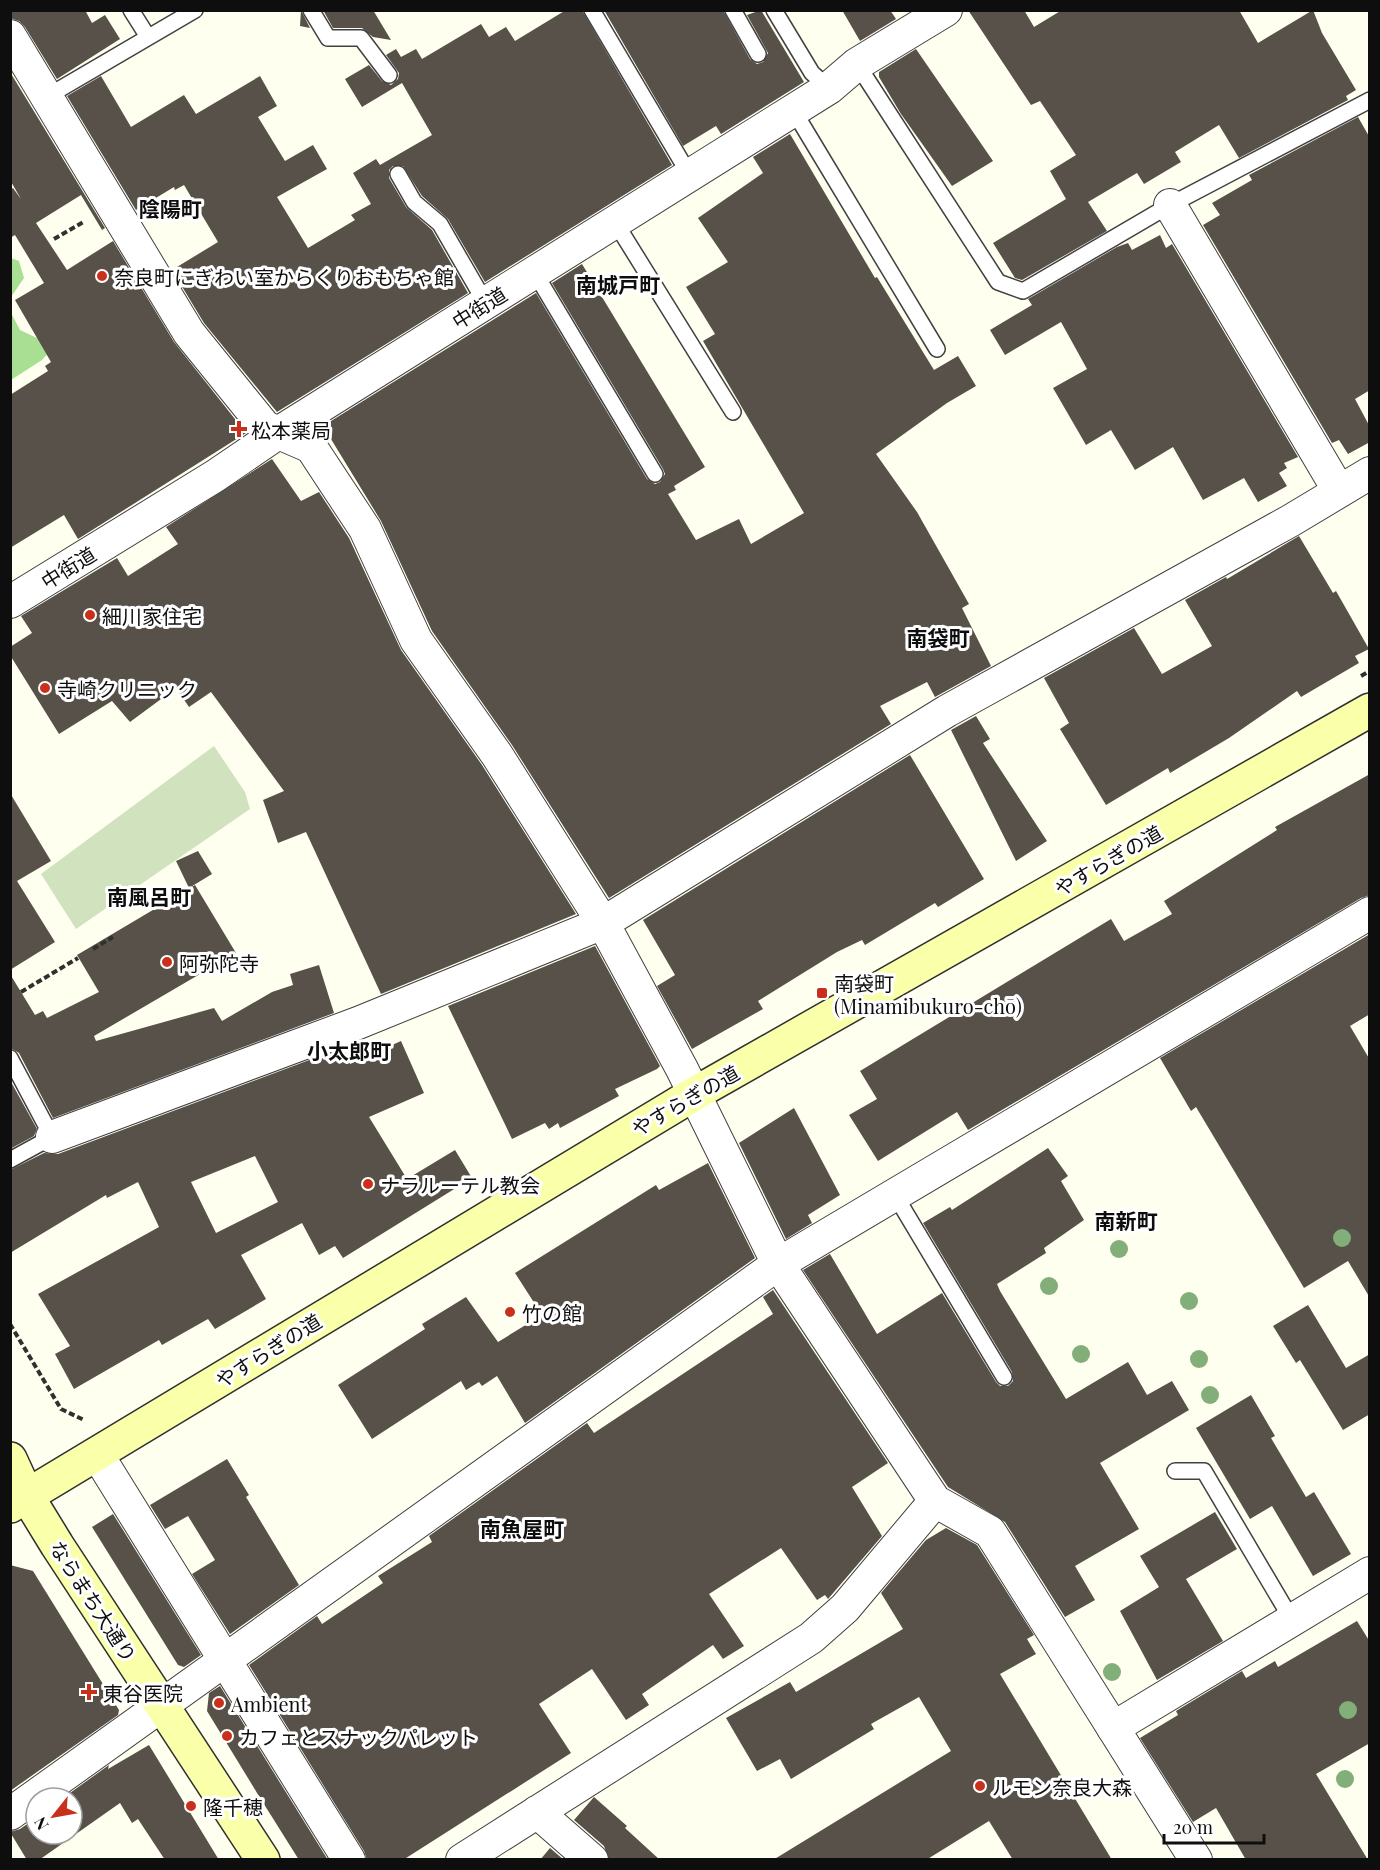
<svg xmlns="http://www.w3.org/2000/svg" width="1380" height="1870" viewBox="0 0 1380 1870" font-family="'Playfair Display','Noto Sans JP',serif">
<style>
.forest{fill:#a8df93}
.cemetery{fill:#d1e3be}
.building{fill:#575149;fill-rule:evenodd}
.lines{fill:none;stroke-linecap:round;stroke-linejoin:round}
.lane-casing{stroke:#414141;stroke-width:18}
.street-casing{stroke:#414141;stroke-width:34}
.secondary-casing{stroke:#303030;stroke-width:36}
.path{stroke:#303030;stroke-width:4;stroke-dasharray:6 3;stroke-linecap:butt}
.lane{stroke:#fff;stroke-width:15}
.street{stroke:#fff;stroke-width:32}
.secondary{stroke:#faffaa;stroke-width:33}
.tree{fill:#82ae79}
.poi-dot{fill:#c9301b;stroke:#fff;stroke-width:2}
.labels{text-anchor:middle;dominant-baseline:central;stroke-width:6;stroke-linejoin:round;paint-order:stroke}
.poi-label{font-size:20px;fill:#0e0e0e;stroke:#fff;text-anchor:start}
.street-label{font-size:20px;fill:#0e0e0e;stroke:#fff}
.neighbourhood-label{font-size:21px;font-weight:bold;fill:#0e0e0e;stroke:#fff}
</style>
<rect width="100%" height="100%" fill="#ffffef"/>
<!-- forest -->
<g class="forest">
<path d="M 11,258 L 19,261 L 24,278 L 11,297 Z"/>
<path d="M 10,311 L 20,330 L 37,338 L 54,334 L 59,341 L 42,360 L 11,380 Z"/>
</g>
<!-- cemetery -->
<path class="cemetery" d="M 214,746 L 245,792 L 250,809 L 76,929 L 41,874 Z"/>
<!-- building -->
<g class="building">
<path d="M 10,10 L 85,10 L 92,23 L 105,15 L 120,39 L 57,79 L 25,27 L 19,21 L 10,18 Z"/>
<path d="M 301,10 L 310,28 L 300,26 Z"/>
<path d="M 323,10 L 373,10 L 391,40 L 373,37 L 362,28 L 333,28 Z"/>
<path d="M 566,10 L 582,10 L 672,165 L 485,282 L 448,219 L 422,196 L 403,166 L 393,166 L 389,170 L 389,178 L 406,207 L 432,230 L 468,293 L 277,412 L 204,323 L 172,270 L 218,242 L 184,185 L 175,190 L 174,187 L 136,210 L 67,96 L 101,76 L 131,127 L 184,95 L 196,114 L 260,76 L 277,106 L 258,117 L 285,161 L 313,145 L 327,169 L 277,197 L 308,248 L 355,220 L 351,215 L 371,204 L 353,173 L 376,159 L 380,165 L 432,135 L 402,83 L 362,107 L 345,79 L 369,65 L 382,81 L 391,85 L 398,79 L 399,73 L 386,55 L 396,49 L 401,57 L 416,49 L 422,59 L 481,24 L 489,37 L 506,27 L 515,41 Z"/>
<path d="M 604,10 L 723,10 L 750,59 L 757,64 L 763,62 L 768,53 L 747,15 L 761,10 L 804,82 L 721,134 L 716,126 L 683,146 Z"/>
<path d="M 842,10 L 890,10 L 896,19 L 860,41 Z"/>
<path d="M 968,10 L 1024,10 L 1034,27 L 1062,10 L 1239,10 L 1258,43 L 1313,10 L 1322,33 L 1356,90 L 1346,96 L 1348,100 L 1239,158 L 1219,125 L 1175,152 L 1181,162 L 1144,184 L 1137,173 L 1088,202 L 1107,231 L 1022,280 L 1015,278 L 993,243 L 1066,199 L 1050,171 L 1076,155 L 1040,101 L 1031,105 Z"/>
<path d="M 916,49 L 993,161 L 952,186 L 901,114 L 879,77 L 879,72 Z"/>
<path d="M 10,72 L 105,228 L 102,230 L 81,195 L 36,223 L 67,270 L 113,241 L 174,342 L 246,433 L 78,539 L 64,515 L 10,548 L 10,395 L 48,371 L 45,366 L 51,362 L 15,300 L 44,283 L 15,235 L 10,238 L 10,190 L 13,188 L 21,199 L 10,180 Z"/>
<path d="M 1358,117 L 1370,138 L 1370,390 L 1355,399 L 1370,427 L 1370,442 L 1348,454 L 1339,440 L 1332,443 L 1203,225 L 1220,215 L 1212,203 L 1252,180 L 1249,175 Z"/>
<path d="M 790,134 L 875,278 L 877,277 L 934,370 L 958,356 L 976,386 L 947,403 L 876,454 L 917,512 L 969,604 L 962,608 L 991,666 L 935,697 L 927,682 L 880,706 L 891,724 L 609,898 L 512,745 L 432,631 L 381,521 L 323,426 L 536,293 L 647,479 L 655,484 L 660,482 L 665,474 L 663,469 L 552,283 L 582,264 L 705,467 L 674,486 L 676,490 L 668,494 L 696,540 L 739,519 L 751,544 L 804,513 L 703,341 L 715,334 L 686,287 L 728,262 L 698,218 L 763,173 L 753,157 Z"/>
<path d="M 1160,235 L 1166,248 L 1172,244 L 1298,457 L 1284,463 L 1287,468 L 1279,473 L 1287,486 L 1258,502 L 1244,478 L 1203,500 L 1173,447 L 1135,470 L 1111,430 L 1086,445 L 1053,388 L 1087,369 L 1061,322 L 1005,355 L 990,330 L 1032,305 L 1028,299 L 1117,247 L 1128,243 L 1132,250 Z"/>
<path d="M 272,459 L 301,501 L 319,492 L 349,538 L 401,650 L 482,765 L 576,914 L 381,994 L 306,832 L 278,843 L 263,800 L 284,791 L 211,692 L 189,707 L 176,688 L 130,722 L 112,701 L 59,734 L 10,655 L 10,647 L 32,633 L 21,616 L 117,558 L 128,576 L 178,544 L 166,527 Z"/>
<path d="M 1299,536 L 1333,593 L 1336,591 L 1369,649 L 1355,656 L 1359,663 L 1301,697 L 1297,691 L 1229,738 L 1170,773 L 1168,768 L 1106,805 L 1060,729 L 1069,723 L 1044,678 L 1134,628 L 1162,674 L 1212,646 L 1185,600 L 1226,577 L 1227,579 Z"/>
<path d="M 976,716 L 990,739 L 983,743 L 1047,841 L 1016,861 L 951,730 Z"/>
<path d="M 910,755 L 984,879 L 938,907 L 935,903 L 865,945 L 862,940 L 837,952 L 758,1001 L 763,1009 L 692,1049 L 657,986 L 675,975 L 643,920 Z"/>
<path d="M 1370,774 L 1370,895 L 1361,898 L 968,1130 L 957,1112 L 878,1161 L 849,1115 L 877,1099 L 860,1071 L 1111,919 L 1124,941 L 1172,914 L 1164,901 L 1277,830 L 1275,827 Z"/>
<path d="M 10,793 L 51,861 L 17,881 L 55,942 L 10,970 Z"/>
<path d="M 198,851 L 212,874 L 189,888 L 176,861 Z"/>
<path d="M 195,885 L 236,953 L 94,1036 L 96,1041 L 214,1008 L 222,1021 L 272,992 L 293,985 L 290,974 L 319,965 L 334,1013 L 53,1118 L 19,1053 L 10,1048 L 10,974 L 35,1015 L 43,1011 L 47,1018 L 99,992 L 77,955 Z"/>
<path d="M 1370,934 L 1370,1014 L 1350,1026 L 1370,1060 L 1370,1298 L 1348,1261 L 1304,1288 L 1196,1107 L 1191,1111 L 1160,1058 Z"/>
<path d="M 595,946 L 660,1066 L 657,1069 L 615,1089 L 619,1096 L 560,1128 L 558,1123 L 549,1129 L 545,1123 L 512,1139 L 448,1006 Z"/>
<path d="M 401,1041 L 424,1093 L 369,1117 L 407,1179 L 455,1150 L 472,1178 L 343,1258 L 335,1246 L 319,1255 L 302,1223 L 241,1255 L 266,1299 L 215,1329 L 208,1319 L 162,1345 L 159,1340 L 74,1389 L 55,1354 L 70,1346 L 38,1294 L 159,1227 L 138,1182 L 107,1198 L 106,1195 L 10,1253 L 10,1170 L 44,1153 L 58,1154 L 344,1047 L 350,1064 ZM 255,1156 L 278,1202 L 216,1233 L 191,1182 Z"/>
<path d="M 10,1080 L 37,1129 L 34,1136 L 10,1149 Z"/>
<path d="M 794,1108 L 840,1195 L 808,1215 L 812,1223 L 786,1239 L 739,1143 Z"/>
<path d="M 1048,1148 L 1068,1176 L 1061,1181 L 1084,1220 L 1044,1248 L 1046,1253 L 997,1284 L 1000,1291 L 1066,1399 L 1128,1362 L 1147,1395 L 1172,1381 L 1189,1410 L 1100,1463 L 1139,1529 L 1075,1566 L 1095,1600 L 1065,1617 L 1005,1522 L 948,1487 L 803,1270 L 830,1254 L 877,1334 L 942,1293 L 996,1382 L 1000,1386 L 1008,1386 L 1013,1381 L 1012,1372 L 923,1223 L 950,1207 L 952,1210 Z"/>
<path d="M 708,1163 L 755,1258 L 525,1423 L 497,1376 L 482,1386 L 479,1382 L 466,1390 L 461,1381 L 372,1439 L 338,1385 L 425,1329 L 422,1324 L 466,1297 L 498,1342 L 542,1315 L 515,1273 L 656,1185 L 659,1190 Z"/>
<path d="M 773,1290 L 888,1463 L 852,1487 L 882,1536 L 828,1599 L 825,1595 L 817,1600 L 781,1548 L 709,1594 L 744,1646 L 723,1659 L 713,1645 L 642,1694 L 649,1705 L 626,1720 L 592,1669 L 539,1704 L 571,1753 L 403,1860 L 367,1860 L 364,1851 L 249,1665 L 317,1616 L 322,1624 L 383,1583 L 378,1576 L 432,1542 L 429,1536 L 587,1423 L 594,1433 L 773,1314 L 763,1297 Z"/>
<path d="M 1308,1305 L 1346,1368 L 1370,1354 L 1370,1414 L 1343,1430 L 1300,1360 L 1296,1363 L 1273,1326 Z"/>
<path d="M 1251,1395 L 1275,1436 L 1271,1438 L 1306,1497 L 1314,1492 L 1351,1554 L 1313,1576 L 1272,1506 L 1250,1519 L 1196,1428 Z"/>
<path d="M 227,1459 L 249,1495 L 246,1497 L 299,1585 L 230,1634 L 192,1574 L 215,1560 L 188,1516 L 165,1529 L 150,1505 Z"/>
<path d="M 1215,1512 L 1237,1549 L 1186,1579 L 1223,1641 L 1157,1680 L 1120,1611 L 1159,1587 L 1140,1556 Z"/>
<path d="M 113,1514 L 201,1655 L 184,1667 L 178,1665 L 92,1527 Z"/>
<path d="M 946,1528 L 977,1545 L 1034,1635 L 1027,1639 L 1036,1654 L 1000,1674 L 1112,1860 L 1013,1860 L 989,1821 L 926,1860 L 773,1860 L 951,1751 L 919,1697 L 871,1724 L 874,1729 L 791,1779 L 780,1759 L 757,1771 L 726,1718 L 790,1682 L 796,1692 L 903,1629 L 881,1593 L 926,1540 Z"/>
<path d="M 10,1565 L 33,1571 L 119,1710 L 118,1715 L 10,1791 Z"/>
<path d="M 1357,1621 L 1370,1642 L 1370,1743 L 1316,1774 L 1368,1860 L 1246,1860 L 1216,1808 L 1193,1822 L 1140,1738 L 1178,1715 L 1176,1711 L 1242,1671 L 1246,1678 L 1275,1661 L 1278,1667 Z"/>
<path d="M 220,1686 L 328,1860 L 299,1860 L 262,1801 L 207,1711 L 209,1693 Z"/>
<path d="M 149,1745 L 219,1860 L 165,1860 L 138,1819 L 132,1823 L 120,1803 L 39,1860 L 27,1860 L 10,1832 L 20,1829 L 36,1818 L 36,1834 L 72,1834 L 72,1798 L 63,1798 L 109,1765 L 108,1769 Z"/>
<path d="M 594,1797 L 627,1826 L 625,1828 L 660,1860 L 609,1860 L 604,1846 L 574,1820 Z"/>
<path d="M 550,1848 L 564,1860 L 540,1860 Z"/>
</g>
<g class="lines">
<defs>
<g id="lane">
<path d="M 131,10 L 148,37"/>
<path d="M 311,10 L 328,38 L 361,38 L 389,75"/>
<path d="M 592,10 L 689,174"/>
<path d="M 733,10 L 758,54"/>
<path d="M 774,10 L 812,73 L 829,88"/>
<path d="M 857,64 L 998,282 L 1023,291 L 1170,205 L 1370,100"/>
<path d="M 48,96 L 195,10"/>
<path d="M 792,108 L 937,349"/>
<path d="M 398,174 L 414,202 L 440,224 L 485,302"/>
<path d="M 615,222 L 733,412"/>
<path d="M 535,273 L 655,474"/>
<path d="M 10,1058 L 52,1137 L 10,1160"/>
<path d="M 895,1195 L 1004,1377"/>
<path d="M 1175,1471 L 1204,1471 L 1292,1620"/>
</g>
<g id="street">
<path d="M 10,36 L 189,333 L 265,427 L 311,447 L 365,529 L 416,640 L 497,755 L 603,923 L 682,1069 L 778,1264 L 935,1501 L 990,1532 L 1196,1860"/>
<path d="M 1170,205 L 1339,491"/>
<path d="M 10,602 L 215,476 L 278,433 L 829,88 L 857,64 L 946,10"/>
<path d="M 52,1137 L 358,1023 L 603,923 L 947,711 L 1290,521 L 1370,473"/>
<path d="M 97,1454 L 349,1860"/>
<path d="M 1113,1728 L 1370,1573"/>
<path d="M 537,1812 L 592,1860"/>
<path d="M 10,1814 L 778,1264 L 1370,913"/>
<path d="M 462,1860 L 811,1638 L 845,1608 L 935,1501"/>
</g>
<g id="secondary">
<path d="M 10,1459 L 27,1496 L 57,1545 L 263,1860"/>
<path d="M 10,1506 L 694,1094 L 1370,710"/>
</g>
</defs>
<!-- lane casing -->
<use href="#lane" class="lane-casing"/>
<!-- street casing -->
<use href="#street" class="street-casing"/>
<!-- secondary casing -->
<use href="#secondary" class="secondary-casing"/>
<!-- path -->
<g class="path">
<path d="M 54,239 L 85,221"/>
<path d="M 1361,676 L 1370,671"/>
<path d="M 93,949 L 113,937"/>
<path d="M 21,992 L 78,958"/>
<path d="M 10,1324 L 61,1409 L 84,1420"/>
</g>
<!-- lane -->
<use href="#lane" class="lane"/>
<!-- street -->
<use href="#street" class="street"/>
<!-- secondary -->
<use href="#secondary" class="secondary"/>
</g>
<!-- trees -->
<g class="tree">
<circle cx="1342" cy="1238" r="9"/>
<circle cx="1119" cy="1249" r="9"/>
<circle cx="1049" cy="1286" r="9"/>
<circle cx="1189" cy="1301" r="9"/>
<circle cx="1081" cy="1354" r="9"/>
<circle cx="1199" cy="1359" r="9"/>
<circle cx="1210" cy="1395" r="9"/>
<circle cx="1112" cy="1672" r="9"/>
<circle cx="1348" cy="1710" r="9"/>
<circle cx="1345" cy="1779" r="9"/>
</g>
<!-- markers -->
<g class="poi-dot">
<circle cx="102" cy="276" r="6"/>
<path d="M236 420h6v6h6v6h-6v6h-6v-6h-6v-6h6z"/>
<circle cx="90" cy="615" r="6"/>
<circle cx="45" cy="688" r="6"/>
<circle cx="167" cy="962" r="6"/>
<rect x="816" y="987" width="12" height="12" rx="3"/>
<circle cx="368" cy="1184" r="6"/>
<circle cx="510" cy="1312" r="6"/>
<path d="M86 1683h6v6h6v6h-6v6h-6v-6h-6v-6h6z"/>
<circle cx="219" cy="1703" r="6"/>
<circle cx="227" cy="1736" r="6"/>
<circle cx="980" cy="1786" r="6"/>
<circle cx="191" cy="1806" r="6"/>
</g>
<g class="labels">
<!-- poi labels -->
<g class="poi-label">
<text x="114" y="276">奈良町にぎわい室からくりおもちゃ館</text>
<text x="251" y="429">松本薬局</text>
<text x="102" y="615">細川家住宅</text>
<text x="57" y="688">寺崎クリニック</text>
<text x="179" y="962">阿弥陀寺</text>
<text x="834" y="982">南袋町<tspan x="834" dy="23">(Minamibukuro-chō)</tspan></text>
<text x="380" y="1184">ナラルーテル教会</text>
<text x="522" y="1312">竹の館</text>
<text x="103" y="1692">東谷医院</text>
<text x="231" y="1703">Ambient</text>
<text x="239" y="1736">カフェとスナックパレット</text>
<text x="992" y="1786">ルモン奈良大森</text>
<text x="203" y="1806">隆千穂</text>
</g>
<!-- street labels -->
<g class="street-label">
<text transform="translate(479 307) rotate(-32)">中街道</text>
<text transform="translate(68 567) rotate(-32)">中街道</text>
<text transform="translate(1108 860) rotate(-30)">やすらぎの道</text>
<text transform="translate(685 1100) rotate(-30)">やすらぎの道</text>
<text transform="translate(268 1350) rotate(-32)">やすらぎの道</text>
<text transform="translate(94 1601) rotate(57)">ならまち大通り</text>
</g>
<!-- neighbourhood labels -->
<g class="neighbourhood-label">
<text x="170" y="208">陰陽町</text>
<text x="618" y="284">南城戸町</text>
<text x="938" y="637">南袋町</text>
<text x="149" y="896">南風呂町</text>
<text x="349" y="1050">小太郎町</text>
<text x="1126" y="1220">南新町</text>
<text x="522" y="1528">南魚屋町</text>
</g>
</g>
<!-- border -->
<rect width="1380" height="1870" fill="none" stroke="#0e0e0e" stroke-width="24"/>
<!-- north arrow -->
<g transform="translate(54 1816) rotate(239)"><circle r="28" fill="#ffffff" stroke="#9f9f9f" stroke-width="1.5"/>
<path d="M0-4.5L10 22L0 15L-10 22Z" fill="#c9301b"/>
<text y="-9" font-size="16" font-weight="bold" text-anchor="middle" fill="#0e0e0e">N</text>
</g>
<!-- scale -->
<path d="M1164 1834v9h100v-9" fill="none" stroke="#0e0e0e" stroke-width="3"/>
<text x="1173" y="1834" font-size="18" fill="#0e0e0e" stroke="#ffffff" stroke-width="4.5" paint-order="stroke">20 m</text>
</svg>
